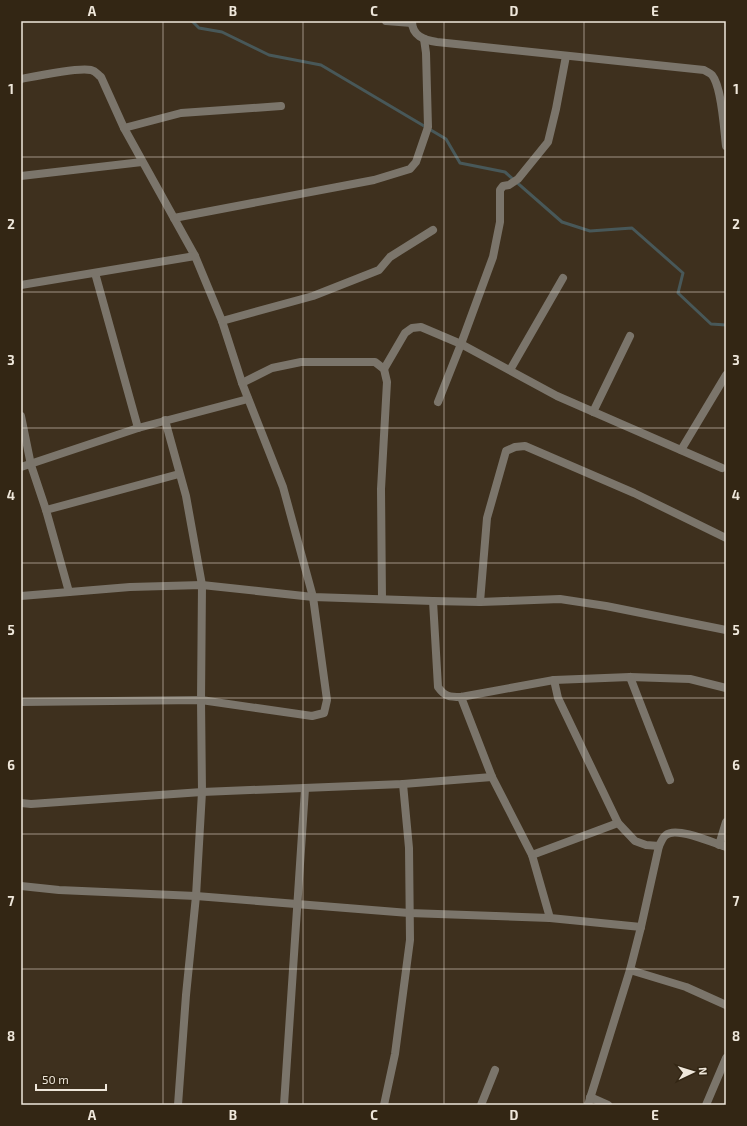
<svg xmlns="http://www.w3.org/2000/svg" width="747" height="1126" viewBox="0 0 747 1126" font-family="'Exo 2',sans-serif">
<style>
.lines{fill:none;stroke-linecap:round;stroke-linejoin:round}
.stream{stroke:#485859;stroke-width:3}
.street{stroke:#7b756b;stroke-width:8}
.grid{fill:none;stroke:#efe7db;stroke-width:1;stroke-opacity:0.55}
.neatline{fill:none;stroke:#efe7db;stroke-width:1.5}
.grid-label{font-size:13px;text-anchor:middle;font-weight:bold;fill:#efe7db}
</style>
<rect width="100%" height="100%" fill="#3e301e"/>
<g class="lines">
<!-- stream -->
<path class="stream" d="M 192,21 L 199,28 L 222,32 L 269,55 L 321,65 L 446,139 L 460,163 L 505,172 L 562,222 L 590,231 L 632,228 L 683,273 L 678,293 L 711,324 L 726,325"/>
<!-- street -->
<g class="street">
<path d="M 386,21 L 412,23"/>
<path d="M 412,21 C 412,36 424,40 437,42 L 704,70 C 707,72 710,73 712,75 C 722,87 724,130 726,146"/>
<path d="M 21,79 C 36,76 78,67 91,70 C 96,71 97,74 101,77 L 124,128 L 195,256 L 222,321 L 242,383 L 283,487 L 313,597 L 327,700 L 324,713 L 312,716 L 201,700 L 21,702"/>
<path d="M 124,128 L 181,113 L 281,106"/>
<path d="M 21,176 L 142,162"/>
<path d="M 174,218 L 374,180 L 410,169 L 416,162 L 428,127 L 426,53 L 424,39"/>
<path d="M 95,273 L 138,428"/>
<path d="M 21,285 L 195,256"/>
<path d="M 222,321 L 313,296 L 379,270 L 390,257 L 433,230"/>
<path d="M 384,369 L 405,333 L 412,328 L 421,327 L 461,344 L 557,396 L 722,468"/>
<path d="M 510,370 L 563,278"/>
<path d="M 242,383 L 272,368 L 301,362 L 375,362 L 384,369 L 387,382 L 381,489 L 382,599"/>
<path d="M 438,402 L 461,344 L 493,257 L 500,222 L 500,190 L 503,186 L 509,185 L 518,179 L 548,142 L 556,109 L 566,56"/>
<path d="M 593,412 L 630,336"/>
<path d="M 21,416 L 31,465 L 46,510 L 69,592"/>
<path d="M 165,420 L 186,496 L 202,585 L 201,700 L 202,792 L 196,896 L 186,995 L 178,1105"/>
<path d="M 681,450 L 726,375"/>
<path d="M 21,467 L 138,428 L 248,399"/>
<path d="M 46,510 L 179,474"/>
<path d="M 21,596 L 130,587 L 202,585 L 313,597 L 433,601 L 480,602 L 560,599 L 606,606 L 726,630"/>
<path d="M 433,601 L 438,687 C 445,697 450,697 461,697 L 554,680 L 630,677 L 690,679 L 726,688"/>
<path d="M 480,602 L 487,518 L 506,451 L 515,447 L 525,446 L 634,493 L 726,538"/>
<path d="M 630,677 L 670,780"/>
<path d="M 554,680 L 558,698 L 618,823 L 635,841 L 646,845 L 659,846"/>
<path d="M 461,697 L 492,777 L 532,855 L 550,918"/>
<path d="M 21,803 L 31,804 L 202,792 L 403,784 L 492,777"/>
<path d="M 719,845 L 726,822"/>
<path d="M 532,855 L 618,823"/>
<path d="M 21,886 L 59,890 L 196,896 L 409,913 L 550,918 L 641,927"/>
<path d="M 630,970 L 686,987 L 726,1005"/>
<path d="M 590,1097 L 608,1105"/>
<path d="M 284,1105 L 305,789"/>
<path d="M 384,1105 L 395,1054 L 410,940 L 409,848 L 403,784"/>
<path d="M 481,1105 L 495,1070"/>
<path d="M 588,1105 L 630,970 L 641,927 L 659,846 C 661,842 663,837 666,835 C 676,826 714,843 726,847"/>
<path d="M 706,1105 L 726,1058"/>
</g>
</g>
<!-- grid -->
<path class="grid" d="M 163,21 L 163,1105M 303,21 L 303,1105M 444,21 L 444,1105M 584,21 L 584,1105M 21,157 L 726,157M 21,292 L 726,292M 21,428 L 726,428M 21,563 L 726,563M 21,698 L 726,698M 21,834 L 726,834M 21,969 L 726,969"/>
<!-- border -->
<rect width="747" height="1126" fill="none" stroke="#332614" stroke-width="44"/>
<!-- north arrow -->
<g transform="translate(693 1072) rotate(86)" stroke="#332614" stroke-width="3" paint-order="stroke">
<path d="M0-3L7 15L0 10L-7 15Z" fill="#efe7db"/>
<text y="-6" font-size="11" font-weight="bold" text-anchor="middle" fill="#efe7db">N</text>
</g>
<!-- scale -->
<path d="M36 1084v6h70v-6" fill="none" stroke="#efe7db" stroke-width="2"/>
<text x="42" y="1084" font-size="12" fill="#efe7db" stroke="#332614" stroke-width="3" paint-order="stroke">50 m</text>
<rect x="22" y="22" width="703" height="1082" class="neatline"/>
<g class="grid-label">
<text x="92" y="16">A</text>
<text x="233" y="16">B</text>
<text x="374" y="16">C</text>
<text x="514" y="16">D</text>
<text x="655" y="16">E</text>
<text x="11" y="94">1</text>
<text x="736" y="94">1</text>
<text x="11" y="229">2</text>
<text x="736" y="229">2</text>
<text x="11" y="365">3</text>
<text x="736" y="365">3</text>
<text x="11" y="500">4</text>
<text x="736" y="500">4</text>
<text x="11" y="635">5</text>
<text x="736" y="635">5</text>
<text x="11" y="770">6</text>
<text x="736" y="770">6</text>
<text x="11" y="906">7</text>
<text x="736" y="906">7</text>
<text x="11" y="1041">8</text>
<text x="736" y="1041">8</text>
<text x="92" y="1120">A</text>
<text x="233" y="1120">B</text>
<text x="374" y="1120">C</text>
<text x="514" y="1120">D</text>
<text x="655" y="1120">E</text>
</g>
</svg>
